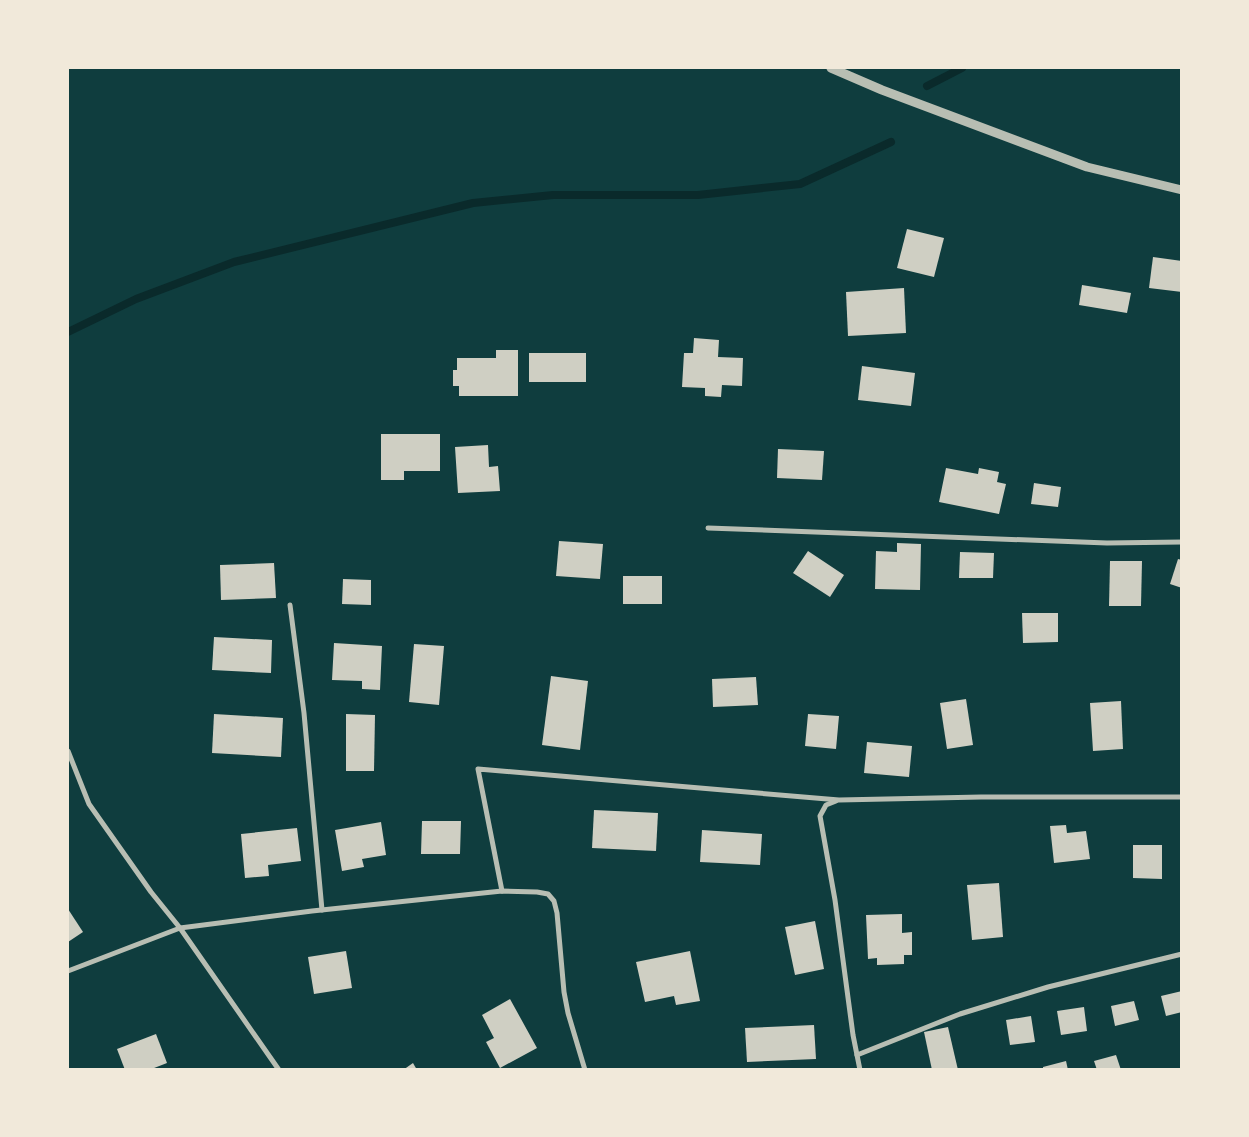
<svg xmlns="http://www.w3.org/2000/svg" width="1249" height="1137" viewBox="0 0 1249 1137" font-family="Figtree,sans-serif">
<style>
.lines{fill:none;stroke-linecap:round;stroke-linejoin:round}
.stream{stroke:#0a2a2b;stroke-width:8}
.building{fill:#cfcfc3}
.minor{stroke:#b8beb3;stroke-width:5}
.tertiary{stroke:#b8beb3;stroke-width:9}
</style>
<rect width="100%" height="100%" fill="#0f3d3e"/>
<g class="lines">
<!-- stream -->
<g class="stream">
<path d="M 927,86 L 962,68"/>
<path d="M 68,332 L 136,299 L 234,262 L 473,203 L 553,195 L 698,195 L 800,184 L 891,142"/>
</g>
</g>
<!-- building -->
<g class="building">
<path d="M 907,229 L 944,238 L 934,277 L 897,268 Z"/>
<path d="M 1153,257 L 1182,261 L 1182,292 L 1149,288 Z"/>
<path d="M 1082,285 L 1131,293 L 1127,313 L 1079,305 Z"/>
<path d="M 904,288 L 906,333 L 848,336 L 846,292 Z"/>
<path d="M 694,338 L 719,340 L 718,357 L 743,358 L 742,386 L 722,385 L 721,397 L 705,396 L 705,388 L 682,387 L 684,353 L 693,353 Z"/>
<path d="M 496,350 L 518,350 L 518,396 L 459,396 L 459,386 L 453,386 L 453,370 L 457,370 L 457,358 L 496,358 Z"/>
<rect x="529" y="353" width="57" height="29"/>
<path d="M 862,366 L 915,373 L 911,406 L 858,400 Z"/>
<path d="M 381,434 L 440,434 L 440,471 L 404,471 L 404,480 L 381,480 Z"/>
<path d="M 488,445 L 489,467 L 498,466 L 500,491 L 458,493 L 455,447 Z"/>
<path d="M 778,449 L 824,451 L 822,480 L 777,478 Z"/>
<path d="M 946,468 L 978,474 L 979,468 L 999,472 L 997,482 L 1006,484 L 999,514 L 939,502 Z"/>
<path d="M 1034,483 L 1061,487 L 1058,507 L 1031,504 Z"/>
<path d="M 559,541 L 603,544 L 600,579 L 556,576 Z"/>
<path d="M 897,543 L 921,544 L 920,590 L 875,589 L 876,551 L 897,552 Z"/>
<path d="M 808,551 L 844,575 L 830,597 L 793,573 Z"/>
<path d="M 960,552 L 994,553 L 993,578 L 959,578 Z"/>
<path d="M 1178,559 L 1182,560 L 1182,588 L 1170,584 Z"/>
<path d="M 1110,561 L 1142,561 L 1141,606 L 1109,606 Z"/>
<path d="M 274,563 L 276,598 L 221,600 L 220,565 Z"/>
<rect x="623" y="576" width="39" height="28"/>
<path d="M 343,579 L 371,580 L 371,605 L 342,604 Z"/>
<path d="M 1022,613 L 1058,613 L 1058,642 L 1023,643 Z"/>
<path d="M 214,637 L 272,640 L 271,673 L 212,670 Z"/>
<path d="M 334,643 L 382,646 L 380,690 L 362,689 L 362,681 L 332,680 Z"/>
<path d="M 414,644 L 444,646 L 439,705 L 409,702 Z"/>
<path d="M 551,676 L 588,681 L 580,750 L 542,745 Z"/>
<path d="M 756,677 L 758,705 L 713,707 L 712,679 Z"/>
<path d="M 966,699 L 973,745 L 947,749 L 940,703 Z"/>
<path d="M 1121,701 L 1123,749 L 1093,751 L 1090,703 Z"/>
<path d="M 214,714 L 283,718 L 281,757 L 212,753 Z"/>
<path d="M 346,714 L 375,715 L 374,771 L 346,771 Z"/>
<path d="M 808,714 L 839,716 L 836,749 L 805,746 Z"/>
<path d="M 867,742 L 912,746 L 909,777 L 864,773 Z"/>
<path d="M 594,810 L 658,813 L 656,851 L 592,848 Z"/>
<path d="M 422,821 L 461,821 L 460,854 L 421,854 Z"/>
<path d="M 381,822 L 386,855 L 362,859 L 364,867 L 342,871 L 335,830 Z"/>
<path d="M 1066,825 L 1067,833 L 1086,831 L 1090,859 L 1054,863 L 1050,826 Z"/>
<path d="M 297,828 L 301,861 L 268,865 L 269,876 L 245,878 L 241,834 Z"/>
<path d="M 702,830 L 762,834 L 760,865 L 700,862 Z"/>
<path d="M 1133,845 L 1162,845 L 1162,879 L 1133,878 Z"/>
<path d="M 999,883 L 1003,937 L 972,940 L 967,885 Z"/>
<path d="M 68,909 L 83,932 L 68,942 Z"/>
<path d="M 902,914 L 902,933 L 912,932 L 912,955 L 904,955 L 904,964 L 877,965 L 877,958 L 868,959 L 866,915 Z"/>
<path d="M 815,921 L 824,969 L 795,975 L 785,927 Z"/>
<path d="M 346,951 L 352,988 L 314,994 L 308,957 Z"/>
<path d="M 690,951 L 700,1001 L 676,1005 L 674,996 L 645,1002 L 636,962 Z"/>
<path d="M 1182,991 L 1182,1012 L 1166,1016 L 1161,996 Z"/>
<path d="M 510,999 L 537,1048 L 500,1068 L 486,1042 L 494,1038 L 482,1015 Z"/>
<path d="M 1134,1001 L 1139,1020 L 1115,1026 L 1111,1006 Z"/>
<path d="M 1084,1007 L 1087,1031 L 1061,1035 L 1057,1011 Z"/>
<path d="M 1031,1016 L 1035,1042 L 1010,1045 L 1006,1020 Z"/>
<path d="M 814,1025 L 816,1059 L 747,1062 L 745,1028 Z"/>
<path d="M 948,1027 L 958,1070 L 932,1070 L 924,1032 Z"/>
<path d="M 156,1034 L 167,1063 L 149,1070 L 125,1070 L 117,1049 Z"/>
<path d="M 1116,1055 L 1121,1070 L 1097,1070 L 1094,1061 Z"/>
<path d="M 1066,1061 L 1068,1070 L 1043,1070 L 1043,1067 Z"/>
<path d="M 413,1063 L 417,1070 L 403,1070 Z"/>
</g>
<g class="lines">
<!-- minor -->
<g class="minor">
<path d="M 708,528 L 1107,543 L 1182,542"/>
<path d="M 290,605 L 304,713 L 322,910"/>
<path d="M 68,751 L 89,804 L 151,892 L 180,928 L 279,1070"/>
<path d="M 836,801 L 826,805 L 820,816 L 835,900 L 853,1035 L 860,1070"/>
<path d="M 502,891 L 478,769 L 839,800 L 981,797 L 1182,797"/>
<path d="M 68,971 L 180,928 L 312,911 L 502,891 L 537,892 L 548,894 L 554,901 L 557,913 L 564,992 L 568,1013 L 585,1070"/>
<path d="M 857,1055 L 960,1014 L 1048,987 L 1182,954"/>
</g>
<!-- tertiary -->
<path class="tertiary" d="M 831,68 L 882,90 L 1087,167 L 1182,190"/>
</g>
<!-- border -->
<rect width="1249" height="1137" fill="none" stroke="#f1e9da" stroke-width="138"/>
</svg>
